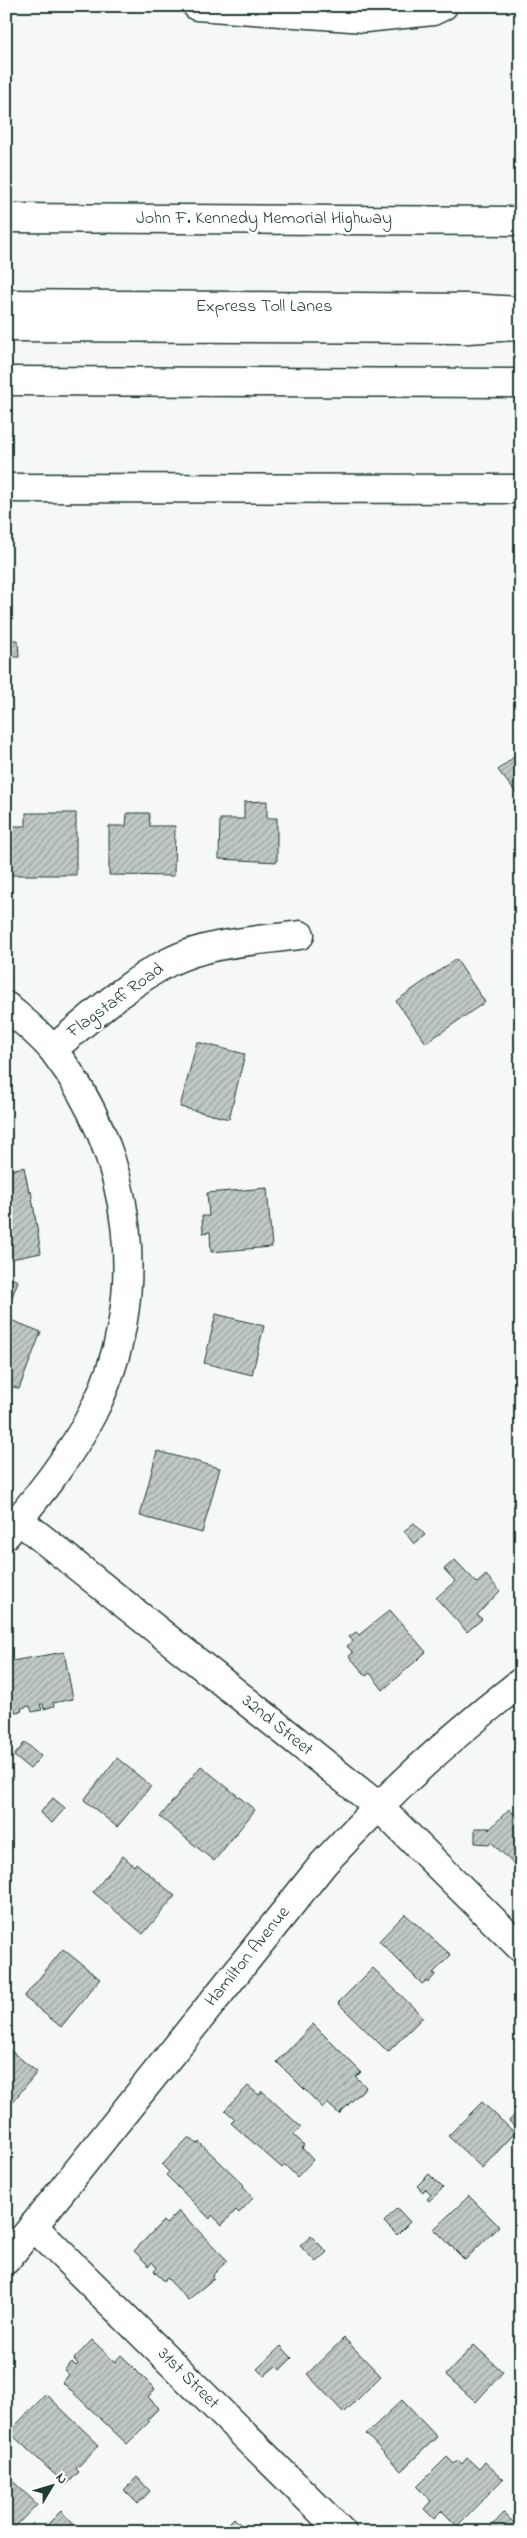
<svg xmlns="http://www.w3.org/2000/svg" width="527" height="2538" viewBox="0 0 527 2538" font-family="'Indie Flower',sans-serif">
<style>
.building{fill:url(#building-hatch);stroke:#1f3d34}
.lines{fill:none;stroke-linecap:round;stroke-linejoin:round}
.minor-casing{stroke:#1f3d34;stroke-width:31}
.highway-casing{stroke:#1f3d34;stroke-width:31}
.minor{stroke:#fff;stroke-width:28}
.highway{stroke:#fff;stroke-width:28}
.labels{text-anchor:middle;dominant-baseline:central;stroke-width:5;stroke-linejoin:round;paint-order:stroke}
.street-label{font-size:18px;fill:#1f3d34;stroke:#fff}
</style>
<defs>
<pattern id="building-hatch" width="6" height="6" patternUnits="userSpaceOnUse" patternTransform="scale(1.25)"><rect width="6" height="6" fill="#c0c9c6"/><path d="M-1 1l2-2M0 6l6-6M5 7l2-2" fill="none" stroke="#9ba4a2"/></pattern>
</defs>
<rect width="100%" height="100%" fill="#f6f7f7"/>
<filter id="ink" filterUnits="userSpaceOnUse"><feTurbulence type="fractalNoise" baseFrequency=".02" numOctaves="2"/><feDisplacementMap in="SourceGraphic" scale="10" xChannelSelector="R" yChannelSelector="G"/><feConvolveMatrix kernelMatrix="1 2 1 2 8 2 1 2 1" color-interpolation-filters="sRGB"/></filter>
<g filter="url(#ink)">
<!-- building -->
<g class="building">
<path d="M 6,640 L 18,640 L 19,657 L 6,657 Z"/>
<path d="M 521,751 L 521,789 L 516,793 L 498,770 Z"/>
<path d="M 267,801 L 267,818 L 277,818 L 277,862 L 219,859 L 220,819 L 244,819 L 244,802 Z"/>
<path d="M 26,813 L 76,813 L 76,875 L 9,875 L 9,826 L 26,826 Z"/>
<path d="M 127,813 L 149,813 L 150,826 L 175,826 L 174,876 L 109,875 L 109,826 L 126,826 Z"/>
<path d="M 456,959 L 485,1002 L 426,1043 L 396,1001 Z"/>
<path d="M 197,1042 L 245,1054 L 229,1119 L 180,1107 Z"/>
<path d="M 24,1167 L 29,1192 L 31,1191 L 41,1253 L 6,1260 L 6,1171 Z"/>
<path d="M 267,1188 L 272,1247 L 211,1252 L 210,1232 L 203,1233 L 202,1216 L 209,1216 L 207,1193 Z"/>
<path d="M 6,1276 L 18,1281 L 10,1302 L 6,1300 Z"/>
<path d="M 216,1314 L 264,1326 L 252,1375 L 204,1363 Z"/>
<path d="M 6,1318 L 41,1332 L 19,1389 L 6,1384 Z"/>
<path d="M 157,1451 L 220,1468 L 202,1533 L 140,1516 Z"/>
<path d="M 414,1523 L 425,1535 L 414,1544 L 404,1531 Z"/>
<path d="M 455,1560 L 477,1583 L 486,1575 L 500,1591 L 477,1615 L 482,1619 L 467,1632 L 436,1598 L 455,1581 L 444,1569 Z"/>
<path d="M 390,1610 L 426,1652 L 383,1690 L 370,1673 L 366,1676 L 349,1656 L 353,1653 L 347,1646 L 353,1641 L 349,1637 L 356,1632 L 359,1635 Z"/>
<path d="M 64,1652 L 73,1699 L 53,1703 L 54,1706 L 44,1709 L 43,1704 L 40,1704 L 42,1710 L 32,1712 L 30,1706 L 21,1708 L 22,1711 L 15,1712 L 14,1708 L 6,1709 L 6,1662 Z"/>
<path d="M 25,1742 L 41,1756 L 30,1769 L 14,1756 Z"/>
<path d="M 117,1758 L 151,1786 L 117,1827 L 84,1800 Z"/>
<path d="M 201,1766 L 255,1810 L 214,1861 L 160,1817 Z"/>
<path d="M 53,1798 L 65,1808 L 52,1823 L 40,1813 Z"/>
<path d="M 509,1809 L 519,1819 L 521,1817 L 521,1871 L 491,1842 L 490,1844 L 475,1843 L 475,1828 L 490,1828 L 489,1830 Z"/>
<path d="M 123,1856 L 134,1866 L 136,1863 L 175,1896 L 143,1934 L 93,1892 Z"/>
<path d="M 405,1914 L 451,1955 L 433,1973 L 436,1974 L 428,1983 L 426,1981 L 422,1984 L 379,1941 Z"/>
<path d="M 63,1949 L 100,1979 L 61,2027 L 24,1997 Z"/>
<path d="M 373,1968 L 423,2017 L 388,2052 L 338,2003 Z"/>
<path d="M 313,2024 L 361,2072 L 356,2077 L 366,2087 L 339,2114 L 327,2103 L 323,2108 L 277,2062 Z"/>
<path d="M 6,2047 L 37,2072 L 6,2110 Z"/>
<path d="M 248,2086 L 259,2095 L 262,2091 L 301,2127 L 294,2135 L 304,2145 L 302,2148 L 313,2160 L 297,2177 L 285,2165 L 282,2168 L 231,2123 L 235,2119 L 225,2110 Z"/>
<path d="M 482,2102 L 515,2133 L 482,2168 L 448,2136 Z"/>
<path d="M 521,2108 L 521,2133 L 509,2121 Z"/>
<path d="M 189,2137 L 197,2144 L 199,2142 L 244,2185 L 243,2187 L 253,2198 L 239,2213 L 236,2210 L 222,2225 L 212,2215 L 210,2219 L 166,2175 L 169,2172 L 162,2165 Z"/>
<path d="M 429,2174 L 443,2188 L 429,2201 L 427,2199 L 431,2195 L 425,2189 L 423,2192 L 417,2186 Z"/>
<path d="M 469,2196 L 499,2226 L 465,2260 L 434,2229 Z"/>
<path d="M 397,2208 L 410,2222 L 397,2235 L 384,2222 Z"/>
<path d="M 179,2211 L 227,2260 L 213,2275 L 214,2278 L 188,2300 L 167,2278 L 164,2281 L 154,2271 L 157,2268 L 152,2262 L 149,2266 L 134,2251 L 163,2221 L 166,2224 Z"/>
<path d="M 311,2236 L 327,2252 L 316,2262 L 300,2246 Z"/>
<path d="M 344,2338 L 381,2376 L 344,2413 L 307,2374 Z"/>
<path d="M 92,2340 L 115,2362 L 121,2355 L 155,2389 L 148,2397 L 159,2408 L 147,2420 L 149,2422 L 127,2444 L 62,2382 L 69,2375 L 64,2370 L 72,2362 L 76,2366 L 78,2364 L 74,2359 Z"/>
<path d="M 474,2345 L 503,2372 L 476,2402 L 446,2375 Z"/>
<path d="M 281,2346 L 292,2358 L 280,2370 L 276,2366 L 264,2376 L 257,2369 Z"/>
<path d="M 46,2394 L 99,2445 L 76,2469 L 79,2472 L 66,2485 L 9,2432 Z"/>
<path d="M 402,2400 L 437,2437 L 401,2471 L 366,2434 Z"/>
<path d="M 447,2457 L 454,2464 L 458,2460 L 462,2464 L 467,2458 L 479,2469 L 485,2462 L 503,2479 L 457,2526 L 442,2511 L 434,2519 L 424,2509 L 431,2501 L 417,2487 Z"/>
<path d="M 6,2475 L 37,2504 L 10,2532 L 6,2532 Z"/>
<path d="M 137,2477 L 150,2491 L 138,2504 L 124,2490 Z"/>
<path d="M 61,2511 L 76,2527 L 70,2532 L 52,2532 L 46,2526 Z"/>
<path d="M 504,2513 L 515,2524 L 521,2518 L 521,2532 L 486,2532 Z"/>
<path d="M 234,2518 L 248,2532 L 220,2532 Z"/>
</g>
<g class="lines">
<defs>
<g id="minor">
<path d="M 197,6 L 365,18 L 433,11 L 443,6"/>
<path d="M 6,1006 C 22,1020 40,1034 53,1050 C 134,1154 152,1297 92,1414 C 69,1459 37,1497 6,1535"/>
<path d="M 53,1049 C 90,1019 126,984 169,962 C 209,942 257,941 300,935"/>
<path d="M 19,1520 L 378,1806 L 521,1948"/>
<path d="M 33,2226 L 342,2532"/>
<path d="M 6,2260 L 324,1863 C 385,1797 450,1737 521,1682"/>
</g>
<g id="highway">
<path d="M 6,218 L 521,221"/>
<path d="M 6,304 L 468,308 L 521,311"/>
<path d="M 6,327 L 468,329 L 517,326"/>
<path d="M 6,381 L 521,383"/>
<path d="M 6,488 L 521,489"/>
</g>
</defs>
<!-- minor casing -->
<use href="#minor" class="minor-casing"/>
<!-- highway casing -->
<use href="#highway" class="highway-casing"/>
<!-- minor -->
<use href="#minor" class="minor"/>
<!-- highway -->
<use href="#highway" class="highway"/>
</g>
</g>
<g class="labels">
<!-- street labels -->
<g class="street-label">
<text x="264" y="219">John F. Kennedy Memorial Highway</text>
<text x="264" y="307">Express Toll Lanes</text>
<text transform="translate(116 1001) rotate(-36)">Flagstaff Road</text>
<text transform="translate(277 1726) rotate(39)">32nd Street</text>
<text transform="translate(248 1957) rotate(-51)">Hamilton Avenue</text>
<text transform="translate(188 2379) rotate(45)">31st Street</text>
</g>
</g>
<!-- margin -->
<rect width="527" height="2538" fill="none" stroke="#fff" stroke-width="25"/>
<rect x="12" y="12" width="502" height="2513" fill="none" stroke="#1f3d34" stroke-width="2" filter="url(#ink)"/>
<!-- north arrow -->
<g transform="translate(52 2486) rotate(52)" stroke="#ffffff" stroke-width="4" paint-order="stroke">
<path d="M0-4L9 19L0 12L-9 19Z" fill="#1f3d34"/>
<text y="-8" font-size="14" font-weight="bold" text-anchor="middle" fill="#1f3d34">N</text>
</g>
</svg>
